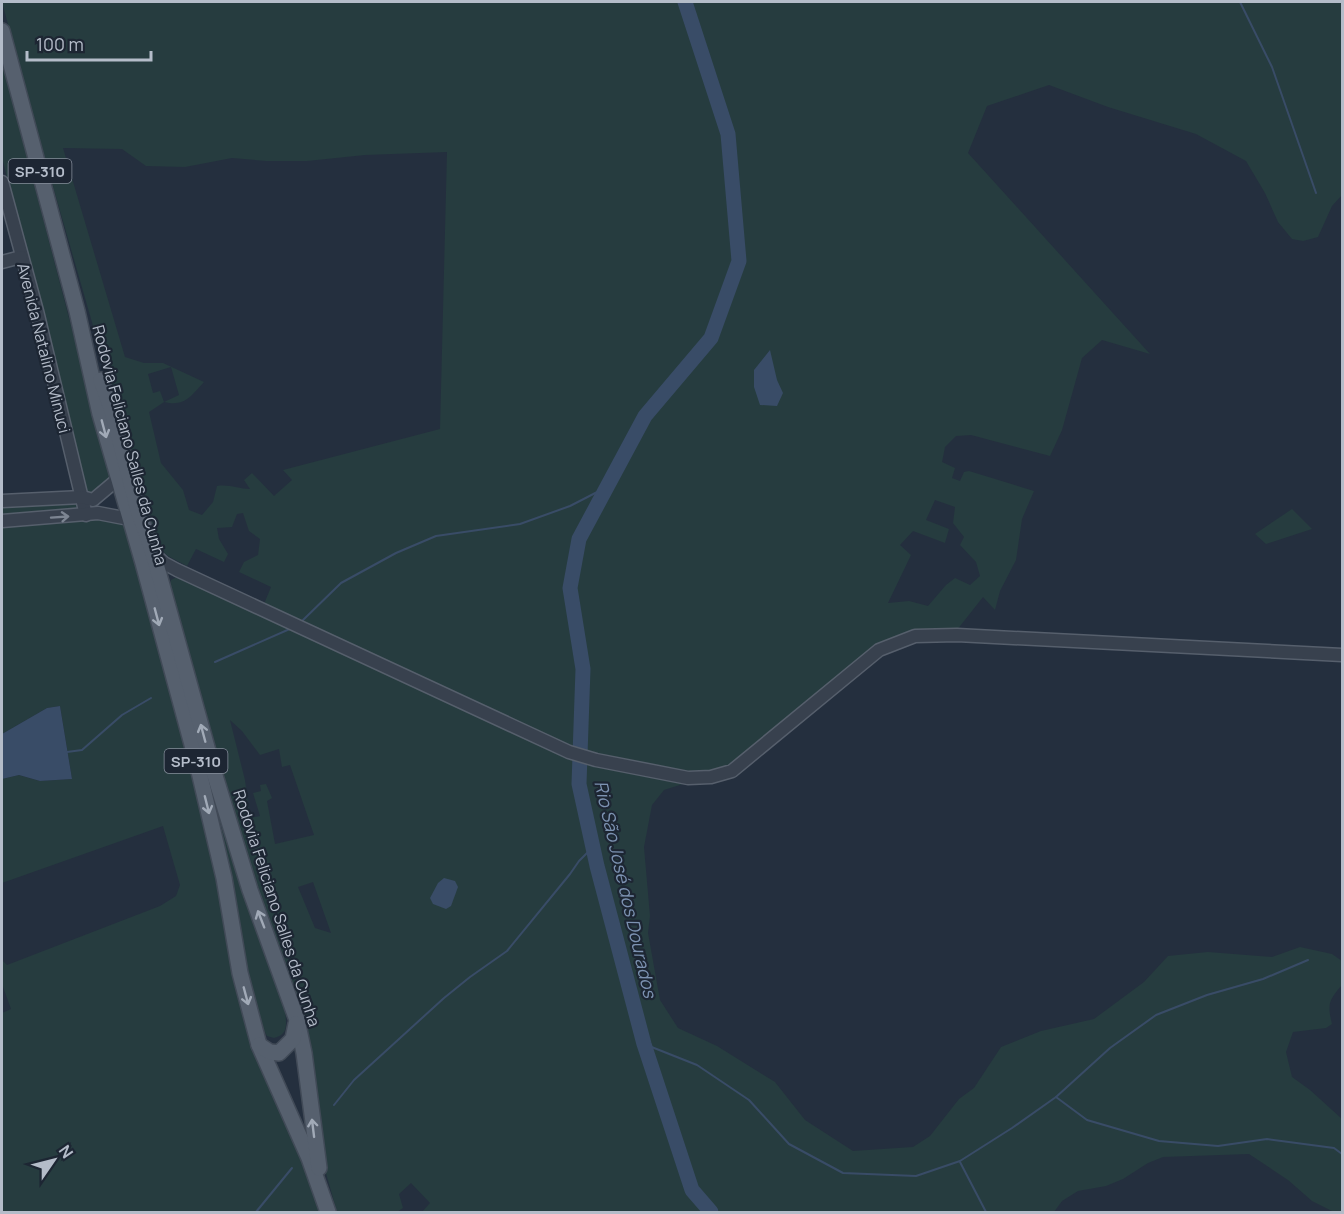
<svg xmlns="http://www.w3.org/2000/svg" width="1344" height="1214" viewBox="0 0 1344 1214" font-family="Manrope,sans-serif">
<style>
.green{fill:#263c3f;fill-rule:evenodd}
.water{fill:#394c67}
.lines{fill:none;stroke-linecap:round;stroke-linejoin:round}
.stream{stroke:#394c67;stroke-width:2}
.river{stroke:#394c67;stroke-width:15}
.minor-casing{stroke:#565f6c;stroke-width:15}
.major-casing{stroke:#414a57;stroke-width:18}
.minor{stroke:#38414e;stroke-width:12}
.major{stroke:#56606e;stroke-width:15}
.oneway{stroke:#a1aab7}
.oneway2{stroke:#7c8592}
.labels{text-anchor:middle;dominant-baseline:central;stroke-width:4.5;stroke-linejoin:round;paint-order:stroke}
.shield{fill:#1d2633;stroke:#878f9c;stroke-width:1.5}
.shield-label{font-size:15px;font-weight:bold;fill:#b4bcc9}
.street-label{font-size:16px;fill:#b4bcc9;stroke:#1d2633}
.water-label{font-size:18px;font-style:italic;fill:#7c92b1;stroke:#1d2633}
</style>
<rect width="100%" height="100%" fill="#242f3e"/>
<!-- green -->
<g class="green">
<path d="M 2,2 L 1342,2 L 1342,195 L 1332,206 L 1318,237 L 1303,241 L 1292,239 L 1278,222 L 1265,193 L 1246,161 L 1196,134 L 1108,107 L 1049,85 L 987,106 L 968,153 L 1150,354 L 1102,340 L 1082,358 L 1062,430 L 1050,456 L 971,435 L 956,436 L 945,447 L 942,462 L 955,468 L 952,478 L 960,481 L 964,472 L 969,471 L 1034,491 L 1022,519 L 1016,560 L 1000,591 L 995,610 L 983,597 L 957,630 L 915,630 L 877,645 L 729,765 L 709,771 L 688,773 L 579,751 L 333,639 L 264,604 L 271,587 L 239,572 L 244,562 L 258,555 L 260,539 L 249,531 L 243,513 L 237,514 L 232,527 L 217,528 L 219,539 L 228,554 L 224,562 L 196,549 L 187,566 L 168,556 L 156,545 L 31,110 ZM 63,148 L 122,149 L 146,166 L 185,167 L 232,158 L 266,161 L 307,161 L 365,155 L 447,152 L 440,429 L 283,470 L 292,480 L 274,496 L 252,473 L 244,480 L 250,489 C 239,489 229,484 217,486 L 213,502 L 202,515 L 189,510 L 183,490 L 161,463 L 149,412 L 164,402 C 185,407 191,396 204,382 L 163,363 L 144,363 L 125,357 ZM 171,367 L 179,395 L 164,402 L 160,391 L 153,393 L 148,374 ZM 935,500 L 955,507 L 953,523 L 964,537 L 960,545 L 976,562 L 980,576 L 970,585 L 955,578 L 946,585 L 928,606 L 909,601 L 888,603 L 911,555 L 900,545 L 913,531 L 945,543 L 949,529 L 926,520 Z"/>
<path d="M 2,61 L 111,479 L 98,493 L 84,494 L 2,157 Z"/>
<path d="M 107,419 L 277,977 C 280,990 289,1018 285,1030 C 283,1035 278,1037 274,1038 L 267,1036 L 256,1016 Z"/>
<path d="M 78,499 L 82,511 L 2,519 L 2,503 Z"/>
<path d="M 1292,509 L 1312,529 L 1266,544 L 1255,534 Z"/>
<path d="M 86,519 C 100,520 117,517 127,530 L 193,767 L 219,878 L 287,1117 L 322,1212 L 2,1212 L 2,1013 L 11,1009 L 2,984 L 2,960 L 7,965 L 160,906 L 176,896 L 180,885 L 163,826 L 2,883 L 2,779 L 19,775 L 40,781 L 72,779 L 60,706 L 47,708 L 2,734 L 2,525 Z"/>
<path d="M 179,576 L 568,756 L 689,782 L 664,790 L 652,805 L 644,847 L 650,916 L 648,933 L 660,1000 L 678,1028 L 717,1046 L 775,1082 L 805,1120 L 853,1151 L 913,1147 L 930,1136 L 959,1099 L 974,1088 L 1001,1047 L 1041,1031 L 1094,1019 L 1144,982 L 1168,956 L 1208,952 L 1272,957 L 1300,947 L 1332,954 L 1342,961 L 1342,985 C 1329,1000 1327,1004 1332,1024 L 1326,1028 L 1293,1032 L 1286,1052 L 1292,1077 L 1310,1090 L 1342,1119 L 1342,1212 L 1334,1212 L 1312,1201 L 1288,1180 L 1249,1154 L 1163,1157 L 1148,1163 L 1123,1179 L 1106,1186 L 1078,1191 L 1062,1201 L 1054,1212 L 422,1212 L 430,1203 L 411,1183 L 399,1194 L 403,1208 L 397,1212 L 337,1212 L 325,1170 L 302,1014 L 290,974 L 256,886 L 217,766 L 169,588 L 171,580 ZM 230,720 L 242,731 L 260,755 L 279,749 L 282,767 L 290,765 L 314,835 L 275,844 L 267,801 L 272,798 L 266,784 L 260,785 L 261,791 L 253,793 L 260,816 L 250,818 L 245,780 ZM 313,882 L 331,933 L 315,928 L 298,887 Z"/>
</g>
<!-- water -->
<g class="water">
<path d="M 770,350 L 777,380 L 783,393 L 777,406 L 760,405 L 754,387 L 754,370 Z"/>
<path d="M 60,706 L 72,779 L 40,781 L 19,775 L 2,779 L 2,734 L 47,708 Z"/>
<path d="M 444,878 L 455,881 L 458,887 L 451,906 L 446,909 L 433,904 L 430,898 L 438,883 Z"/>
</g>
<g class="lines">
<!-- stream -->
<g class="stream">
<path d="M 352,2 L 362,2"/>
<path d="M 1240,2 L 1272,67 L 1316,193"/>
<path d="M 301,622 L 341,583 L 396,553 L 436,536 L 520,524 L 570,506 L 607,487"/>
<path d="M 215,662 L 292,628"/>
<path d="M 67,752 L 82,750 L 122,715 L 151,698"/>
<path d="M 644,1044 L 697,1065 L 749,1100 L 789,1144 L 843,1173 L 916,1176 L 960,1161 L 1012,1128 L 1056,1097 L 1110,1048 L 1156,1015 L 1207,995 L 1263,979 L 1308,960"/>
<path d="M 1056,1097 L 1087,1120 L 1159,1141 L 1218,1146 L 1267,1139 L 1334,1148 L 1342,1154"/>
<path d="M 334,1105 L 354,1080 L 444,998 L 470,977 L 507,951 L 570,874 L 579,861 L 593,847"/>
<path d="M 960,1162 L 986,1212"/>
<path d="M 256,1212 L 292,1168"/>
</g>
<!-- river -->
<path class="river" d="M 685,2 L 728,134 L 739,261 L 711,338 L 645,416 L 579,539 L 570,588 L 583,669 L 579,784 L 597,866 L 644,1044 L 692,1190 L 711,1212"/>
<defs>
<g id="minor">
<path d="M 2,182 L 37,311 L 86,515"/>
<path d="M 2,262 L 21,257"/>
<path d="M 2,501 L 82,497 L 93,500 L 118,479"/>
<path d="M 2,521 L 98,513 L 129,519"/>
<path d="M 153,553 L 164,563 L 177,570 L 569,752 L 596,760 L 688,778 L 711,777 L 732,771 L 879,650 L 915,636 L 957,635 L 1342,655"/>
</g>
<g id="major">
<path d="M 2,31 L 77,311 L 100,414 L 143,563 L 197,763 L 224,878 L 240,973 L 259,1045 L 309,1158 L 328,1212"/>
<path d="M 101,380 L 112,411 L 138,510 L 153,553 L 213,769 L 250,890 L 297,1020 L 304,1053 L 319,1168"/>
<path d="M 259,1045 L 270,1052 L 279,1053 L 293,1039 L 296,1024"/>
</g>
</defs>
<!-- minor casing -->
<use href="#minor" class="minor-casing"/>
<!-- major casing -->
<use href="#major" class="major-casing"/>
<!-- minor -->
<use href="#minor" class="minor"/>
<!-- major -->
<use href="#major" class="major"/>
</g>
<!-- one-way arrows -->
<defs><path id="oneway-shaft" d="M-6 0H5M1.5-3L5.5 0L1.5 3" fill="none" stroke-width="1.6" stroke-linecap="round" stroke-linejoin="round" transform="scale(1.5)"/></defs>
<g class="oneway">
<use href="#oneway-shaft" transform="translate(104 429) rotate(75)"/>
<use href="#oneway-shaft" transform="translate(157 617) rotate(75)"/>
<use href="#oneway-shaft" transform="translate(203 733) rotate(-105)"/>
<use href="#oneway-shaft" transform="translate(207 805) rotate(76)"/>
<use href="#oneway-shaft" transform="translate(261 919) rotate(-111)"/>
<use href="#oneway-shaft" transform="translate(246 996) rotate(75)"/>
<use href="#oneway-shaft" transform="translate(313 1128) rotate(-97)"/>
</g>
<use class="oneway2" href="#oneway-shaft" transform="translate(60 517) rotate(-4)"/>
<g class="labels">
<!-- shield labels -->
<g class="shield">
<rect x="8.5" y="159" width="63" height="24" rx="4.5"/>
<rect x="164.5" y="749" width="63" height="24" rx="4.5"/>
</g>
<g class="shield-label">
<text x="40" y="171">SP-310</text>
<text x="196" y="761">SP-310</text>
</g>
<!-- street labels -->
<g class="street-label">
<text transform="translate(44 348) rotate(76)">Avenida Natalino Minuci</text>
<text transform="translate(130 445) rotate(75)">Rodovia Feliciano Salles da Cunha</text>
<text transform="translate(277 908) rotate(72)">Rodovia Feliciano Salles da Cunha</text>
</g>
<!-- water labels -->
<g class="water-label">
<text transform="translate(626 889) rotate(77)">Rio São José dos Dourados</text>
</g>
</g>
<!-- border -->
<rect width="1344" height="1214" fill="none" stroke="#b4bcc9" stroke-width="6"/>
<!-- north arrow -->
<g transform="translate(54 1160) rotate(55)" stroke="#1d2633" stroke-width="4.5" paint-order="stroke">
<path d="M0-4.5L10 22L0 15L-10 22Z" fill="#b4bcc9"/>
<text y="-9" font-size="16" font-weight="bold" text-anchor="middle" fill="#b4bcc9">N</text>
</g>
<!-- scale -->
<path d="M27 51v9h124v-9" fill="none" stroke="#b4bcc9" stroke-width="3"/>
<text x="36" y="51" font-size="18" fill="#b4bcc9" stroke="#1d2633" stroke-width="4.5" paint-order="stroke">100 m</text>
</svg>
